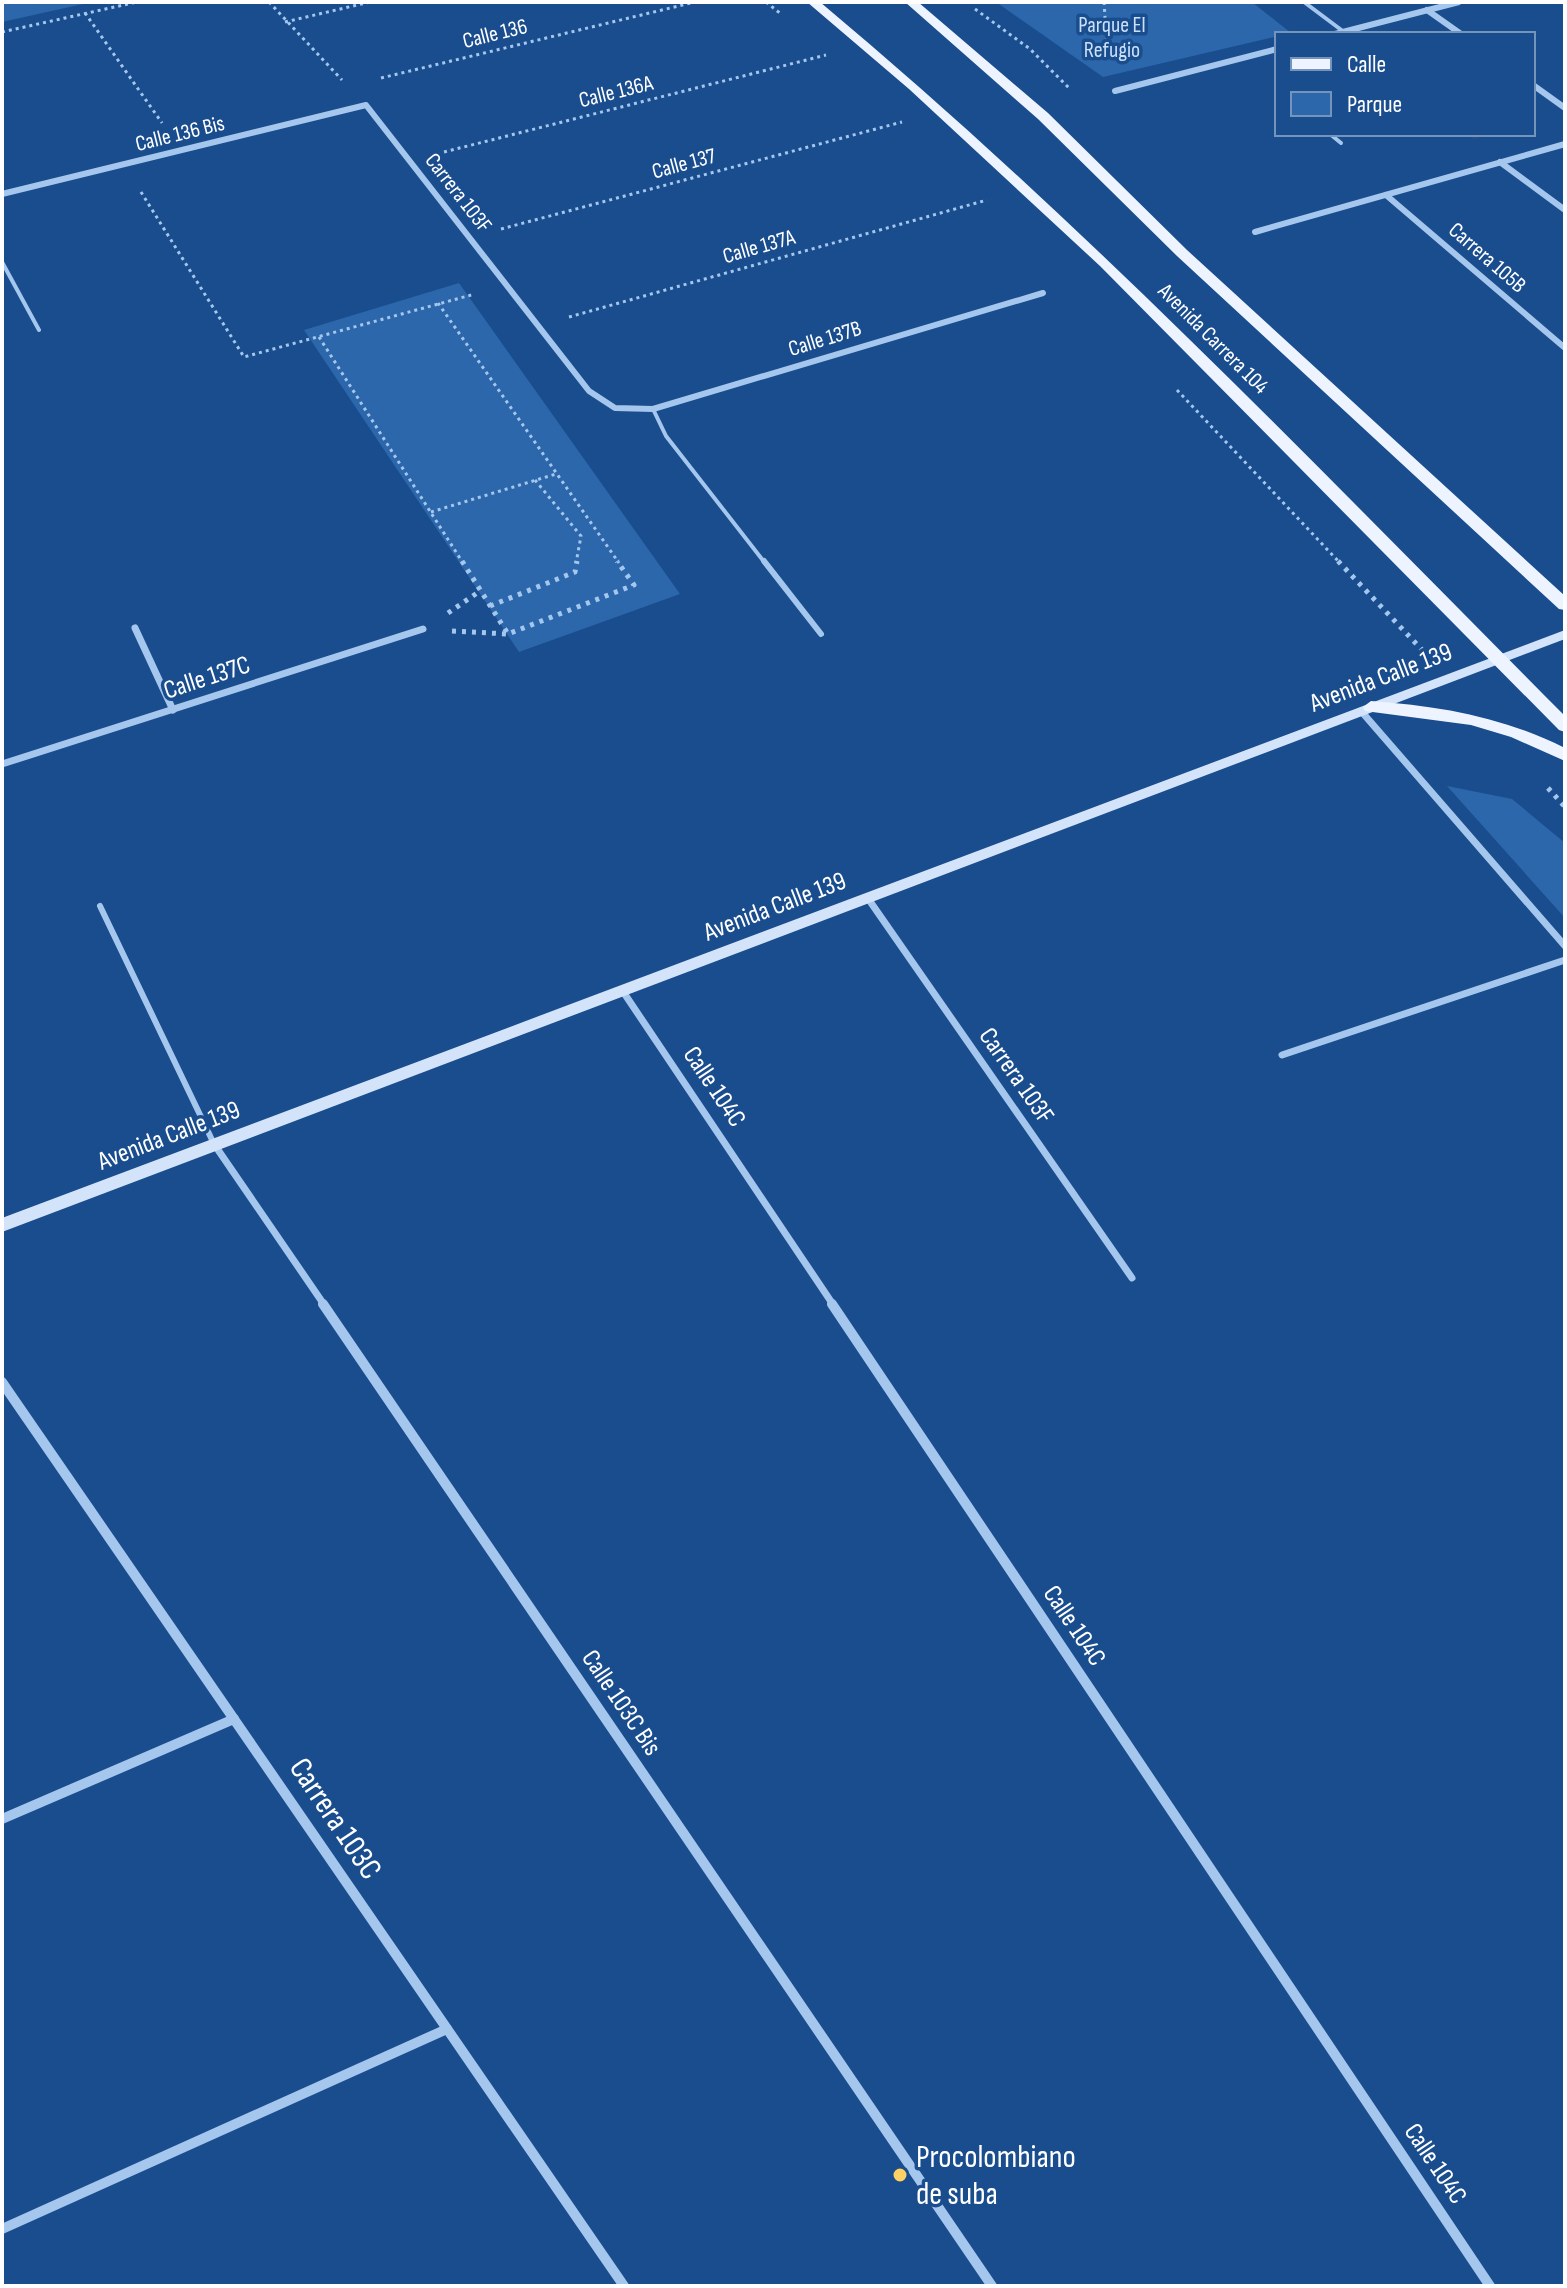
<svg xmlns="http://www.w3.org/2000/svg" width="1567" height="2288" viewBox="0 0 1567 2288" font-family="'Sofia Sans Condensed',sans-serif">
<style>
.green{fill:#2c67ac}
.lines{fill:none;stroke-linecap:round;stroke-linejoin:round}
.path-far1{stroke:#a5c7ee;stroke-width:3;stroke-dasharray:3 4;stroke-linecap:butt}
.path{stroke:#a5c7ee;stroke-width:5;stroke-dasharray:4 6;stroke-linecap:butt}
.lane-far1{stroke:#a5c7ee;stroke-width:4}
.lane{stroke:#a5c7ee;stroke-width:6}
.street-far2{stroke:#a5c7ee;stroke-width:6}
.street-far1{stroke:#a5c7ee;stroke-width:7}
.street{stroke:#a5c7ee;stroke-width:10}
.secondary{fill:#d3e4fa;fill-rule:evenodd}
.primary{fill:#edf4ff;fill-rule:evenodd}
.shaded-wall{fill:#2e537f}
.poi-dot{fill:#ffd063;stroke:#194d8e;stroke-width:3}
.labels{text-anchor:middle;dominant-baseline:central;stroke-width:7;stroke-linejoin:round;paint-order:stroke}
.far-park-label{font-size:22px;fill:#cbe1fa;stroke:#194d8e}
.far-street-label{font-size:22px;fill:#fff;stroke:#194d8e}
.street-label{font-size:26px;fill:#fff;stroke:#194d8e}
.near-street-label{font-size:32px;fill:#fff;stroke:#194d8e}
.near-poi-label{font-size:32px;fill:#fff;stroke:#194d8e;text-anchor:start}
</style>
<rect width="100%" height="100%" fill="#194d8e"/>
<!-- green -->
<g class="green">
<path d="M 2,2 L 92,2 L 2,22 Z"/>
<path d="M 996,2 L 1252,2 L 1291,33 L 1103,77 Z"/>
<path d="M 459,283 L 680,594 L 519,652 L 304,330 Z"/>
<path d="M 1447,786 L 1512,799 L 1565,843 L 1565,918 Z"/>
</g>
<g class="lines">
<!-- path-far1 -->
<g class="path-far1">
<path d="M 269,2 L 342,80"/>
<path d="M 766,2 L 781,14"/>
<path d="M 1104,2 L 1107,46 L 1120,56"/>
<path d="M 975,9 L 1030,49 L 1071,90"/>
<path d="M 85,13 L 162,123"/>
<path d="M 285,22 L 370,2"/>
<path d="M 2,32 L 137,2"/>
<path d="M 381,78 L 695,2"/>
<path d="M 444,152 L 826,55"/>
<path d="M 141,192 L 244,357 L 475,294"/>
<path d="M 501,229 L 902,122"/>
<path d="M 438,303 L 619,563"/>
<path d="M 569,317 L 987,200"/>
<path d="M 319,337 L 463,563"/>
<path d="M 1177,390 L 1340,563"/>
<path d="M 535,480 L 581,536 L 576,563"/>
<path d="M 431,512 L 556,474"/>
</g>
<!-- path -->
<g class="path">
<path d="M 462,561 L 508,634 L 634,585 L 617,561"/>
<path d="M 1338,561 L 1425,653"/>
<path d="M 490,606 L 575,572 L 577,561"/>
<path d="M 448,613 L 480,591"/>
<path d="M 452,631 L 508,634"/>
<path d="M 1548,788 L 1565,807"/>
</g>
<!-- lane-far1 -->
<g class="lane-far1">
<path d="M 1304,2 L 1344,32"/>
<path d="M 1330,134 L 1341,143"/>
<path d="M 2,262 L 39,330"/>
<path d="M 653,409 L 666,436 L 765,563"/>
</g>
<!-- lane -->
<g class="lane">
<path d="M 764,561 L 821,634"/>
<path d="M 100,906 L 214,1144"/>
</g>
<!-- street-far2 -->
<g class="street-far2">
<path d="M 1427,10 L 1461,34"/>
<path d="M 1335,34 L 1459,2"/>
<path d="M 1533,85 L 1565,108"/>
<path d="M 1115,91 L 1277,49"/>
<path d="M 1500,162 L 1565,210"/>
<path d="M 2,194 L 366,105 L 589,391 L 615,408 L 653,409 L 1043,293"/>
<path d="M 1386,195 L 1565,348"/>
<path d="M 1255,232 L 1565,144"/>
</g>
<!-- street-far1 -->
<g class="street-far1">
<path d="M 135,628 L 173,710"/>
<path d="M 1361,711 L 1565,946"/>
<path d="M 2,764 L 423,629"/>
<path d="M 867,897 L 1132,1278"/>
<path d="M 622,990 L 834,1306"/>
<path d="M 1282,1055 L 1565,960"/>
<path d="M 214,1144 L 325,1306"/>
</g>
<!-- street -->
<g class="street">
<path d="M 323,1304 L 992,2286"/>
<path d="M 832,1304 L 1490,2286"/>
<path d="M 2,1382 L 624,2286"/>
<path d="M 2,1819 L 234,1719"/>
<path d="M 2,2229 L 447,2029"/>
</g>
<!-- secondary -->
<path class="secondary" d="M 1565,630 L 1565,639 L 2,1232 L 2,1218 Z"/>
<!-- primary -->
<g class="primary">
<path d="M 807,2 L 820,2 C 1085,223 1322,472 1565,716 L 1565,732 L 1559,730 L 1100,266 L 909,89 Z"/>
<path d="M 905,2 L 918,2 L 1048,113 L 1187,250 L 1565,596 L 1565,610 L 1559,609 L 1177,256 L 1038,119 Z"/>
<path d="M 1371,701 C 1440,706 1503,717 1565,748 L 1565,761 L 1511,737 L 1471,725 L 1365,711 L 1363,707 Z"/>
</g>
</g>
<!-- shaded-wall -->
<path class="shaded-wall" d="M 1474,134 L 1491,134 L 1473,139 Z"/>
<!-- markers -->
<circle class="poi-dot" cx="900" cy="2175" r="8"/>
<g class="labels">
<!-- far-park labels -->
<g class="far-park-label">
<text x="1112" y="25">Parque El<tspan x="1112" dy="25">Refugio</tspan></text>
</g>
<!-- far-street labels -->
<g class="far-street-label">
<text transform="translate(495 34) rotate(-14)">Calle 136</text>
<text transform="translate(616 92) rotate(-14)">Calle 136A</text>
<text transform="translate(180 134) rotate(-14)">Calle 136 Bis</text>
<text transform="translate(684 164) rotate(-15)">Calle 137</text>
<text transform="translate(458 193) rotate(52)">Carrera 103F</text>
<text transform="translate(759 247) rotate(-16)">Calle 137A</text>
<text transform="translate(1487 258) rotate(41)">Carrera 105B</text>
<text transform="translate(825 339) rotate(-17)">Calle 137B</text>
<text transform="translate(1213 339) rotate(45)">Avenida Carrera 104</text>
</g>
<!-- street labels -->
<g class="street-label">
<text transform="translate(207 678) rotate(-18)">Calle 137C</text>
<text transform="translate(1381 678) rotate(-21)">Avenida Calle 139</text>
<text transform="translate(775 907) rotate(-21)">Avenida Calle 139</text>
<text transform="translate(1016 1076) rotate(55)">Carrera 103F</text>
<text transform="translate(714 1087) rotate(56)">Calle 104C</text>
<text transform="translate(169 1136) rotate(-21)">Avenida Calle 139</text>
<text transform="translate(1074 1626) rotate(56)">Calle 104C</text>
<text transform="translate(621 1703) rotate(56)">Calle 103C Bis</text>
<text transform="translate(1435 2164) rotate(56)">Calle 104C</text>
</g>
<!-- near-street labels -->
<g class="near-street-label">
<text transform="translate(335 1819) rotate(56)">Carrera 103C</text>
</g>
<!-- near-poi labels -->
<g class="near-poi-label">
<text x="916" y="2157">Procolombiano<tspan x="916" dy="37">de suba</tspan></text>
</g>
</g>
<!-- border -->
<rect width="1567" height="2288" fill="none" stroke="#ffffff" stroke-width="8"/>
<!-- legend -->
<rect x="1275" y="32" width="260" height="104" fill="#194d8e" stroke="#7594bb" stroke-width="2"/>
<rect x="1291" y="58" width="40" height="12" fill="#edf4ff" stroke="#7594bb" stroke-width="2"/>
<text x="1347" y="72" font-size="24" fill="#ffffff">Calle</text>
<rect x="1291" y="92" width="40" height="24" fill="#2c67ac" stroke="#7594bb" stroke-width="2"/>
<text x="1347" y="112" font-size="24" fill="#ffffff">Parque</text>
</svg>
